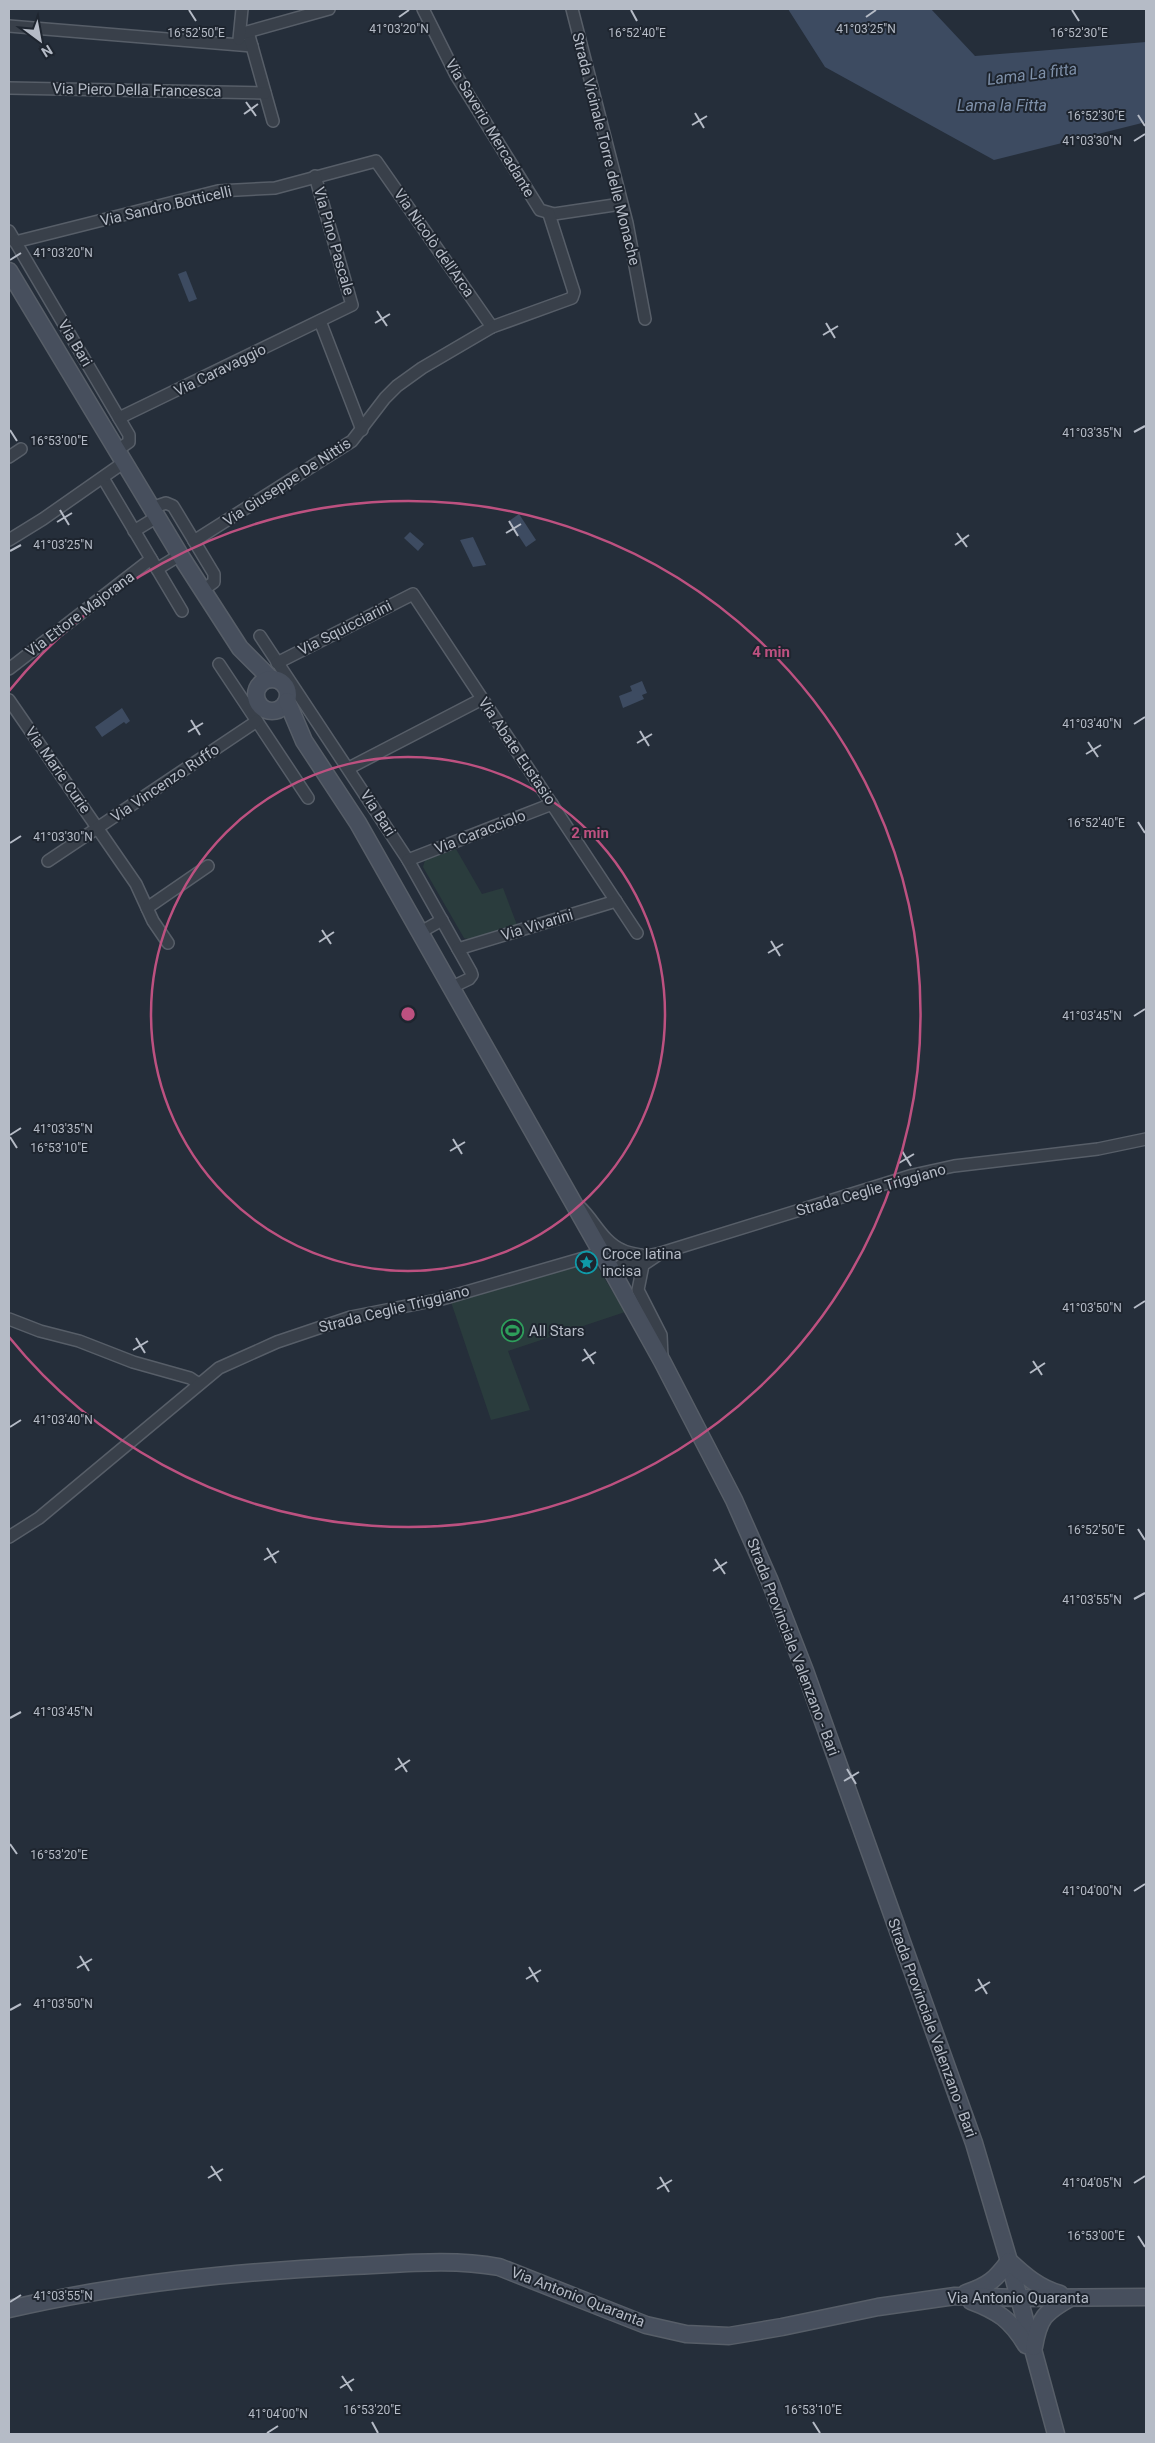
<svg xmlns="http://www.w3.org/2000/svg" width="1155" height="2443" viewBox="0 0 1155 2443" font-family="Roboto,sans-serif">
<style>
.green{fill:#2a3c3d}
.water{fill:#3d4b61}
.lines{fill:none;stroke-linecap:round;stroke-linejoin:round}
.street-casing{stroke:#575e68;stroke-width:14}
.secondary-casing{stroke:#575e68;stroke-width:19}
.street{stroke:#39404a;stroke-width:11}
.secondary{stroke:#474f5d;stroke-width:16}
.ticks{fill:none;stroke:#b5bbc6;stroke-width:2}
.ring{fill:none;stroke:#bd5180;stroke-width:2.5}
.labels{text-anchor:middle;dominant-baseline:central;stroke-width:4;stroke-linejoin:round;paint-order:stroke}
.street-label{font-size:15px;fill:#b5bbc6;stroke:#1e252f}
.poi-label{font-size:15px;fill:#b5bbc6;stroke:#1e252f;text-anchor:start}
.water-label{font-size:16px;font-style:italic;fill:#7f91aa;stroke:#1e252f}
.ticks-label{font-size:12px;text-anchor:middle;fill:#b5bbc6;stroke:#1e252f;stroke-width:4;stroke-linejoin:round;paint-order:stroke}
.centre{fill:#bd5180;stroke:#1e252f;stroke-width:2.5}
.ring-label{font-size:15px;text-anchor:middle;font-weight:bold;fill:#bd5180;stroke:#1e252f;stroke-width:4;stroke-linejoin:round;paint-order:stroke}
</style>
<rect width="100%" height="100%" fill="#252e3a"/>
<!-- green -->
<g class="green">
<path d="M 456,849 L 482,894 L 503,888 L 517,925 L 471,940 L 464,938 L 423,867 L 425,860 Z"/>
<path d="M 592,1258 L 625,1312 L 508,1351 L 530,1410 L 491,1420 L 451,1302 Z"/>
</g>
<!-- water -->
<g class="water">
<path d="M 788,9 L 931,9 L 975,56 L 1146,42 L 1146,122 L 994,160 L 825,67 Z"/>
<path d="M 186,271 L 197,299 L 189,302 L 178,274 Z"/>
<path d="M 519,514 L 536,540 L 526,547 L 509,521 Z"/>
<path d="M 410,532 L 424,544 L 418,551 L 404,538 Z"/>
<path d="M 473,537 L 486,565 L 473,567 L 460,540 Z"/>
<path d="M 642,681 L 647,693 L 642,695 L 644,699 L 623,708 L 619,696 L 632,691 L 630,686 Z"/>
<path d="M 122,708 L 130,721 L 126,724 L 124,722 L 102,737 L 95,727 Z"/>
</g>
<g class="lines">
<defs>
<g id="street">
<path d="M 423,9 L 456,75 L 540,210 L 554,214 L 621,204"/>
<path d="M 572,9 L 627,223 L 645,319"/>
<path d="M 9,26 L 252,46"/>
<path d="M 248,32 L 273,121"/>
<path d="M 240,34 L 329,9"/>
<path d="M 239,39 L 242,9"/>
<path d="M 9,88 L 265,93"/>
<path d="M 9,231 L 129,435 L 129,442 L 116,451"/>
<path d="M 15,242 L 218,191 L 275,188 L 376,161 L 492,327"/>
<path d="M 320,321 L 362,430"/>
<path d="M 119,418 L 352,305 L 315,176"/>
<path d="M 9,457 L 21,449"/>
<path d="M 103,478 L 182,611"/>
<path d="M 151,508 L 166,503 L 173,506 L 214,574 L 214,582 L 203,590"/>
<path d="M 134,531 L 157,517"/>
<path d="M 9,540 L 43,519 L 123,463"/>
<path d="M 194,541 L 352,441 L 385,398 L 397,386 L 422,368 L 492,327 L 572,298 L 574,292 L 549,214"/>
<path d="M 157,569 L 180,555"/>
<path d="M 260,636 L 408,860 L 471,972 L 472,975 L 469,979 L 450,988"/>
<path d="M 277,663 L 413,594 L 637,933"/>
<path d="M 219,664 L 308,798"/>
<path d="M 9,669 L 151,559"/>
<path d="M 9,700 L 136,884 L 153,921 L 168,943"/>
<path d="M 349,768 L 482,699"/>
<path d="M 408,860 L 552,804"/>
<path d="M 48,861 L 257,721"/>
<path d="M 147,908 L 208,866"/>
<path d="M 419,933 L 442,920"/>
<path d="M 458,949 L 616,901"/>
<path d="M 580,1207 C 594,1220 603,1242 622,1250 C 628,1253 635,1254 641,1255"/>
<path d="M 658,1255 L 643,1265 L 638,1290 L 661,1335 L 662,1357"/>
<path d="M 612,1271 L 632,1259 L 661,1253 L 913,1175 L 954,1166 L 1098,1149 L 1146,1139"/>
<path d="M 612,1271 L 631,1270 L 643,1265"/>
<path d="M 9,1319 L 40,1331 L 79,1341 L 133,1362 L 190,1378 L 199,1384"/>
<path d="M 9,1537 L 39,1518 L 219,1368 L 277,1342 L 351,1317 L 442,1299 L 601,1253"/>
</g>
<g id="secondary">
<path d="M 9,271 L 180,555 L 240,648 L 271,679"/>
<circle cx="272" cy="695" r="16"/>
<path d="M 287,701 L 304,741 L 358,823 L 612,1271 L 662,1361 L 734,1500 L 769,1579 L 805,1671 L 974,2143 L 1009,2261 L 1056,2434"/>
<path d="M 966,2293 C 988,2286 996,2279 1009,2261 C 1025,2276 1039,2288 1060,2294"/>
<path d="M 971,2301 C 998,2311 1011,2320 1026,2345"/>
<path d="M 9,2309 C 121,2283 236,2272 351,2266 C 400,2264 451,2258 499,2267 L 646,2325 L 686,2334 L 729,2336 L 782,2327 L 878,2307 L 955,2296 L 1019,2298 L 1146,2297"/>
<path d="M 1034,2347 C 1039,2318 1044,2313 1070,2298"/>
</g>
</defs>
<!-- street casing -->
<use href="#street" class="street-casing"/>
<!-- secondary casing -->
<use href="#secondary" class="secondary-casing"/>
<!-- street -->
<use href="#street" class="street"/>
<!-- secondary -->
<use href="#secondary" class="secondary"/>
</g>
<!-- ticks -->
<path class="ticks" d="M 189,10 L 196,21M 631,10 L 637,21M 1072,10 L 1079,21M 399,17 L 409,10M 866,17 L 876,10M 246,102 L 256,116M 695,113 L 704,128M 244,114 L 258,104M 1138,115 L 1145,126M 692,125 L 707,116M 1134,141 L 1145,134M 10,260 L 21,253M 377,311 L 387,326M 375,323 L 390,314M 826,323 L 835,338M 823,335 L 838,326M 10,430 L 17,441M 1134,432 L 1145,426M 60,510 L 69,525M 509,521 L 518,536M 57,522 L 72,513M 506,533 L 521,524M 957,533 L 967,547M 955,545 L 969,535M 10,551 L 21,545M 191,720 L 200,735M 1134,724 L 1145,717M 640,731 L 649,746M 188,732 L 203,723M 1088,742 L 1098,757M 637,743 L 652,734M 1086,754 L 1101,745M 1138,822 L 1145,833M 10,843 L 21,836M 322,930 L 331,944M 771,941 L 780,956M 319,942 L 334,932M 768,953 L 783,944M 1134,1016 L 1145,1009M 10,1135 L 21,1128M 10,1137 L 17,1148M 453,1139 L 462,1154M 450,1151 L 465,1142M 902,1151 L 911,1166M 899,1163 L 914,1154M 1134,1308 L 1145,1301M 136,1338 L 145,1353M 584,1349 L 594,1364M 133,1350 L 148,1341M 582,1361 L 596,1352M 1033,1361 L 1042,1375M 1030,1373 L 1045,1363M 10,1427 L 21,1420M 1138,1529 L 1145,1540M 267,1548 L 276,1563M 715,1559 L 725,1574M 264,1560 L 279,1551M 713,1571 L 727,1562M 1134,1599 L 1145,1593M 10,1718 L 21,1712M 398,1758 L 407,1772M 847,1769 L 856,1784M 395,1770 L 410,1760M 844,1781 L 859,1772M 10,1844 L 17,1854M 1134,1891 L 1145,1884M 80,1956 L 89,1971M 529,1967 L 538,1982M 77,1968 L 92,1959M 526,1979 L 541,1970M 978,1979 L 987,1994M 975,1991 L 990,1982M 10,2010 L 21,2004M 211,2166 L 221,2181M 660,2177 L 669,2192M 208,2178 L 223,2169M 1134,2183 L 1145,2176M 657,2189 L 672,2180M 1138,2236 L 1145,2247M 10,2302 L 21,2295M 342,2376 L 352,2391M 340,2388 L 354,2379M 372,2422 L 378,2433M 813,2422 L 820,2433M 267,2433 L 278,2426"/>
<!-- distance rings -->
<g class="ring">
<circle cx="408" cy="1014" r="257"/>
<path d="M9 691A513 513 0 1 1 9 1337"/>
</g>
<!-- icons -->
<defs>
<symbol id="sight-ring" viewBox="-11 -11 22 22"><circle r="9.5" fill="#1e252f" stroke="#0f9aa8" stroke-width="1.5"/><path d="M0-6L1.8-2.2L6-1.7L2.9 1.2L3.7 5.4L0 3.3L-3.7 5.4L-2.9 1.2L-6-1.7L-1.8-2.2Z" fill="#0f9aa8"/></symbol>
<symbol id="stadium-ring" viewBox="-11 -11 22 22"><circle r="9.5" fill="#1e252f" stroke="#2e9e5b" stroke-width="1.5"/><path d="M0-5a6.5 5 0 1 0 0 10a6.5 5 0 1 0 0-10ZM-3.5-1.8h7v3.6h-7Z" fill="#2e9e5b"/></symbol>
</defs>
<g fill-rule="evenodd">
<use href="#sight-ring" x="574" y="1250" width="25" height="25"/>
<use href="#stadium-ring" x="500" y="1318" width="25" height="25"/>
</g>
<g class="labels">
<!-- street labels -->
<g class="street-label">
<text transform="translate(137 90) rotate(1)">Via Piero Della Francesca</text>
<text transform="translate(490 128) rotate(59)">Via Saverio Mercadante</text>
<text transform="translate(606 149) rotate(76)">Strada Vicinale Torre delle Monache</text>
<text transform="translate(166 206) rotate(-13)">Via Sandro Botticelli</text>
<text transform="translate(334 241) rotate(74)">Via Pino Pascale</text>
<text transform="translate(434 243) rotate(55)">Via Nicolò dell'Arca</text>
<text transform="translate(75 343) rotate(59)">Via Bari</text>
<text transform="translate(220 370) rotate(-26)">Via Caravaggio</text>
<text transform="translate(287 482) rotate(-33)">Via Giuseppe De Nittis</text>
<text transform="translate(80 614) rotate(-37)">Via Ettore Majorana</text>
<text transform="translate(345 628) rotate(-27)">Via Squicciarini</text>
<text transform="translate(517 751) rotate(56)">Via Abate Eustasio</text>
<text transform="translate(58 770) rotate(55)">Via Marie Curie</text>
<text transform="translate(165 783) rotate(-34)">Via Vincenzo Ruffo</text>
<text transform="translate(378 813) rotate(57)">Via Bari</text>
<text transform="translate(480 832) rotate(-21)">Via Caracciolo</text>
<text transform="translate(537 925) rotate(-17)">Via Vivarini</text>
<text transform="translate(871 1190) rotate(-16)">Strada Ceglie Triggiano</text>
<text transform="translate(394 1309) rotate(-14)">Strada Ceglie Triggiano</text>
<text transform="translate(793 1647) rotate(69)">Strada Provinciale Valenzano - Bari</text>
<text transform="translate(932 2028) rotate(70)">Strada Provinciale Valenzano - Bari</text>
<text transform="translate(578 2297) rotate(21)">Via Antonio Quaranta</text>
<text x="1018" y="2298">Via Antonio Quaranta</text>
</g>
<!-- poi labels -->
<g class="poi-label">
<text x="602" y="1254">Croce latina<tspan x="602" dy="17">incisa</tspan></text>
<text x="529" y="1331">All Stars</text>
</g>
<!-- water labels -->
<g class="water-label">
<text transform="translate(1032 74) rotate(-7)">Lama La fitta</text>
<text x="1002" y="105">Lama la Fitta</text>
</g>
</g>
<g class="ticks-label">
<text x="866" y="33">41°03'25"N</text>
<text x="399" y="33">41°03'20"N</text>
<text x="1079" y="37">16°52'30"E</text>
<text x="196" y="37">16°52'50"E</text>
<text x="637" y="37">16°52'40"E</text>
<text x="1096" y="120">16°52'30"E</text>
<text x="1092" y="145">41°03'30"N</text>
<text x="63" y="257">41°03'20"N</text>
<text x="1092" y="437">41°03'35"N</text>
<text x="59" y="445">16°53'00"E</text>
<text x="63" y="549">41°03'25"N</text>
<text x="1092" y="728">41°03'40"N</text>
<text x="1096" y="827">16°52'40"E</text>
<text x="63" y="841">41°03'30"N</text>
<text x="1092" y="1020">41°03'45"N</text>
<text x="63" y="1133">41°03'35"N</text>
<text x="59" y="1152">16°53'10"E</text>
<text x="1092" y="1312">41°03'50"N</text>
<text x="63" y="1424">41°03'40"N</text>
<text x="1096" y="1534">16°52'50"E</text>
<text x="1092" y="1604">41°03'55"N</text>
<text x="63" y="1716">41°03'45"N</text>
<text x="59" y="1859">16°53'20"E</text>
<text x="1092" y="1895">41°04'00"N</text>
<text x="63" y="2008">41°03'50"N</text>
<text x="1092" y="2187">41°04'05"N</text>
<text x="1096" y="2240">16°53'00"E</text>
<text x="63" y="2300">41°03'55"N</text>
<text x="372" y="2414">16°53'20"E</text>
<text x="813" y="2414">16°53'10"E</text>
<text x="278" y="2418">41°04'00"N</text>
</g>
<circle cx="408" cy="1014" r="8" class="centre"/>
<g class="ring-label">
<text x="771" y="657">4 min</text>
<text x="590" y="838">2 min</text>
</g>
<!-- border -->
<rect width="1155" height="2443" fill="none" stroke="#b5bbc6" stroke-width="20"/>
<!-- north arrow -->
<g transform="translate(40 40) rotate(148)" stroke="#1e252f" stroke-width="4" paint-order="stroke">
<path d="M0-4L9 19L0 12L-9 19Z" fill="#b5bbc6"/>
<text y="-8" font-size="14" font-weight="bold" text-anchor="middle" fill="#b5bbc6">N</text>
</g>
</svg>
